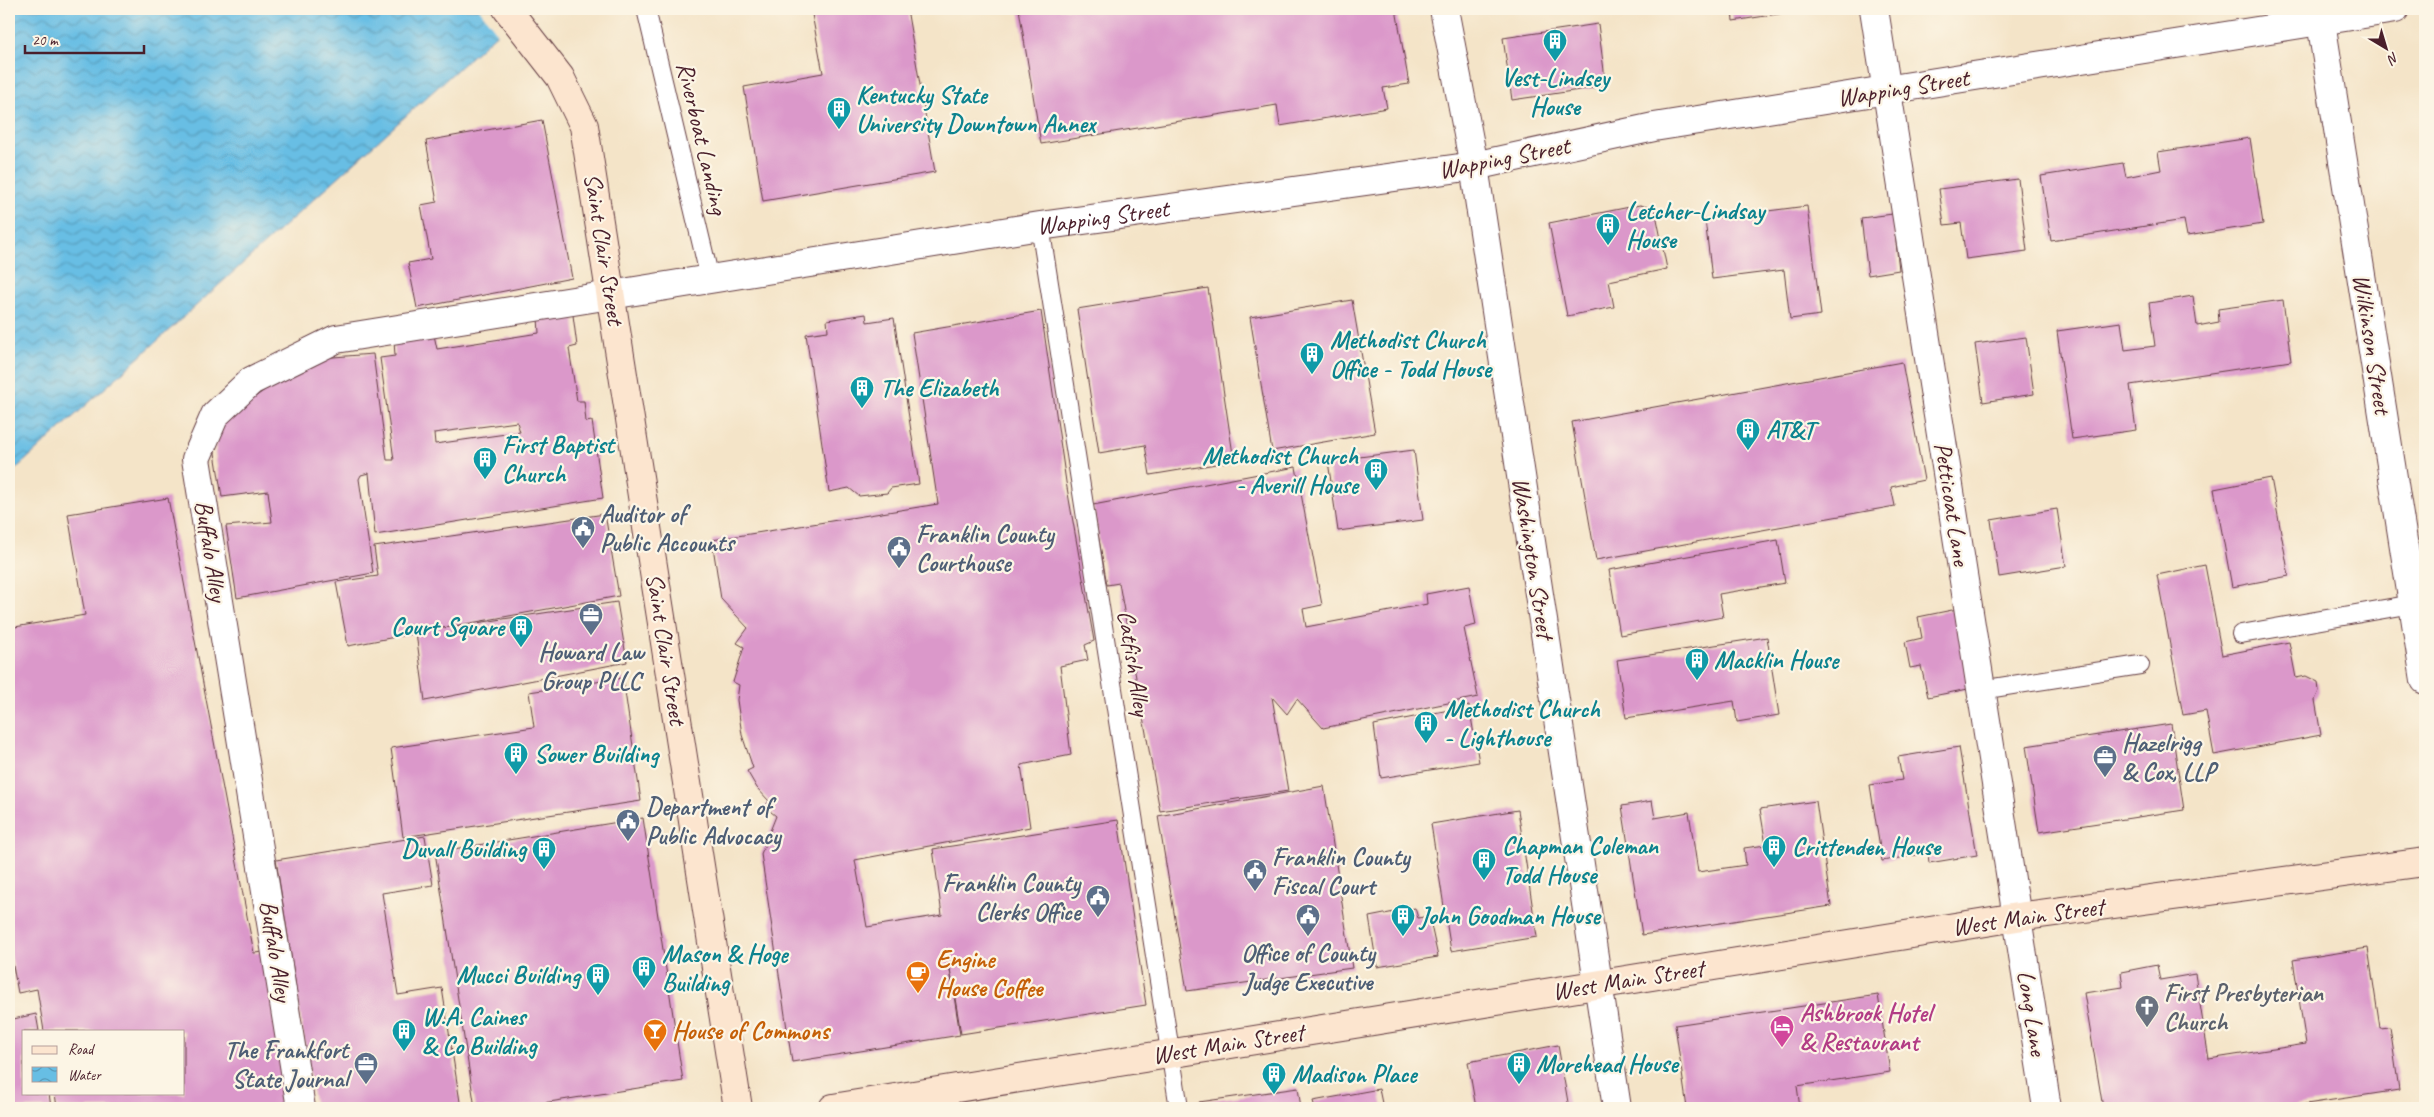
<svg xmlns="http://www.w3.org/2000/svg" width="2434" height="1117" viewBox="0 0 2434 1117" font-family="Caveat,sans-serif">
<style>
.water{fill:url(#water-waves);stroke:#586e88}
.pier{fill:#f4e4c8}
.building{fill:#db98ca;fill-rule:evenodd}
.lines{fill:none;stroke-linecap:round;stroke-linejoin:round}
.lane-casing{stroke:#643d43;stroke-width:20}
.street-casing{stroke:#643d43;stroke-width:30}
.secondary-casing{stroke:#643d43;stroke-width:30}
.lane{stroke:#fff;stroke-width:18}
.street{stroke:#fff;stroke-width:28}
.secondary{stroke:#fce5cf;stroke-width:28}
.labels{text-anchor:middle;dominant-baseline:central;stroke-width:4.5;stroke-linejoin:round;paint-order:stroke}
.culture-label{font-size:25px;font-weight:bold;fill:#0d838f;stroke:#fcf5e5;text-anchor:start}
.street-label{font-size:25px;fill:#4a1f2b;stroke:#fcf5e5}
.service-label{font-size:25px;font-weight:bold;fill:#4e5e75;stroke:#fcf5e5;text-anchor:start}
.food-label{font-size:25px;font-weight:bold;fill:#c56008;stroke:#fcf5e5;text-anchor:start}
.worship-label{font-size:25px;font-weight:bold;fill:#5b616d;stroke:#fcf5e5;text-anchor:start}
.hotel-label{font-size:25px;font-weight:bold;fill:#b23c85;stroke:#fcf5e5;text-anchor:start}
</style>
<defs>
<pattern id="water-waves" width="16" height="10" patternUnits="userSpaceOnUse" patternTransform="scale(1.25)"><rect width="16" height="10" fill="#67bee4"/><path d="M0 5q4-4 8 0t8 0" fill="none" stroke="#579ab9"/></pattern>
</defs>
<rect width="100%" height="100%" fill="#fcf5e5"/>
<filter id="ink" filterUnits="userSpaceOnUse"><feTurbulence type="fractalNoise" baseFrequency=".02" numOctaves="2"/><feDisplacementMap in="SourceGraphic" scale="10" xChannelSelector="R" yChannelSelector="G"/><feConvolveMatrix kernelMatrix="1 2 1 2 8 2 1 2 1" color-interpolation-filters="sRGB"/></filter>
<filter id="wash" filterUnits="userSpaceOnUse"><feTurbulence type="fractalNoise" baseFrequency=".0096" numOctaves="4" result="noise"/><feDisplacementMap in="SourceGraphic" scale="20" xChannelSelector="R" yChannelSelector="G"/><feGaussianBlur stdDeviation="1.12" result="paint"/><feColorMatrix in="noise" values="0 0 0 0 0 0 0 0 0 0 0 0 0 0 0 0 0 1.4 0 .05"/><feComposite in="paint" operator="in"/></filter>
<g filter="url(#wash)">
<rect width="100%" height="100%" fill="#f4e4c8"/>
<!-- water -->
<path class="water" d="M 9,9 L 524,9 L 9,475 Z"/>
<!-- pier -->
<path class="pier" d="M 479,9 L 527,9 L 499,35 Z"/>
<g id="blocks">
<!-- building -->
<g class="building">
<path d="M 811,9 L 907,9 L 935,172 L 763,201 L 744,87 L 823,73 Z"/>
<path d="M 1019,9 L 1396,9 L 1409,84 L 1383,88 L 1387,108 L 1280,126 L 1277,105 L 1041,144 Z"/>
<path d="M 1732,9 L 1804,9 L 1804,10 L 1733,21 Z"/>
<path d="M 1598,24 L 1606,86 L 1512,100 L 1503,38 Z"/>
<path d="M 542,120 L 572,278 L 417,308 L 408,263 L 431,259 L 421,205 L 437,202 L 426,141 Z"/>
<path d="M 2250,138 L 2263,224 L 2187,236 L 2184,220 L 2051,241 L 2041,176 L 2123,163 L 2126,177 L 2161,170 L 2158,152 Z"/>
<path d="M 2018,179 L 2027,251 L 1966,259 L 1961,223 L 1944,225 L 1939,189 Z"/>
<path d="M 1640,205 L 1655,209 L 1667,269 L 1609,281 L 1614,307 L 1567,316 L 1549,223 Z"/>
<path d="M 1807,206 L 1821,315 L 1790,319 L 1784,270 L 1712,279 L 1705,219 Z"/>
<path d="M 1893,214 L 1899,270 L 1868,275 L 1861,218 Z"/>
<path d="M 1208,288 L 1234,461 L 1150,475 L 1145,445 L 1099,453 L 1077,309 Z"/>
<path d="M 2193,296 L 2197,326 L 2219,322 L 2218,309 L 2283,300 L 2291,361 L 2130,385 L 2136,430 L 2072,439 L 2057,331 L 2121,322 L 2125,350 L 2155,346 L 2149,303 Z"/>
<path d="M 1352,300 L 1375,433 L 1272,451 L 1250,317 Z"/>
<path d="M 1041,311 L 1066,482 L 1094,641 L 1085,645 L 1088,660 L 1060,666 L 1071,755 L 1021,765 L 1030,827 L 855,860 L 867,927 L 942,915 L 933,849 L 1118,820 L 1146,1005 L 961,1034 L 949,963 L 960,1035 L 792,1062 L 761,854 L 776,816 L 765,807 L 769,801 L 757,788 L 747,771 L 753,768 L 742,735 L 737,700 L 739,685 L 733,682 L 744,647 L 737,643 L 748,628 L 721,599 L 712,540 L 938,504 L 912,333 Z"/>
<path d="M 866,314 L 867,322 L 894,318 L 919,484 L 891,488 L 887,493 L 859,496 L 849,488 L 829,492 L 806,334 L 828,331 L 827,320 Z"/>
<path d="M 573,315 L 577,346 L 569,348 L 577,401 L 584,401 L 586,422 L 592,421 L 603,498 L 375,535 L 369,473 L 361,475 L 359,479 L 373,573 L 237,598 L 226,526 L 272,522 L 268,491 L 222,497 L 215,453 L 221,422 L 307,359 L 373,354 L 387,460 L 394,460 L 380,358 L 395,356 L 394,341 L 434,335 L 437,349 L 539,333 L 538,318 ZM 517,422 L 520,432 L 435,444 L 434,433 Z"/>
<path d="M 2026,337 L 2034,394 L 1983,402 L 1975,344 Z"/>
<path d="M 1902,362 L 1924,480 L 1891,487 L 1895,506 L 1596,560 L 1572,422 Z"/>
<path d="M 1414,450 L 1423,520 L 1338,531 L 1328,461 Z"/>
<path d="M 1296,467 L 1322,605 L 1303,609 L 1306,627 L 1427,604 L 1426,594 L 1469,586 L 1476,625 L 1464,628 L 1478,697 L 1323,728 L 1297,699 L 1287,714 L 1272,697 L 1288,791 L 1160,811 L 1119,583 L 1107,585 L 1093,505 Z"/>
<path d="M 2271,478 L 2289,576 L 2232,587 L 2214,489 Z"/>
<path d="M 168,498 L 254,953 L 264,952 L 290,1108 L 57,1108 L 55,1093 L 184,1093 L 184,1031 L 44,1031 L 37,989 L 18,993 L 9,944 L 9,628 L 85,615 L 68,514 Z"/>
<path d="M 2057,509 L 2066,566 L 1999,577 L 1991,520 Z"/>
<path d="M 605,514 L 619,596 L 443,628 L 617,602 L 627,662 L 425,701 L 416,633 L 348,646 L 336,582 L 378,576 L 374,547 Z"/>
<path d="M 1778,540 L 1785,583 L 1719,594 L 1723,617 L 1620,635 L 1609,570 Z"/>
<path d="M 2205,565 L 2222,655 L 2289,642 L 2296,678 L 2306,676 L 2318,682 L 2319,691 L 2315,700 L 2321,735 L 2214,755 L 2206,711 L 2183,715 L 2157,575 Z"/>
<path d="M 1957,609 L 1973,688 L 1928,697 L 1921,666 L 1910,668 L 1905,642 L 1922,638 L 1918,617 Z"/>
<path d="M 1767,637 L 1779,715 L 1737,722 L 1734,701 L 1626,718 L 1617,660 Z"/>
<path d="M 623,678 L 641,801 L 403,837 L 391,748 L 534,727 L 529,692 Z"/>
<path d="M 1469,706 L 1479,762 L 1381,778 L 1374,725 Z"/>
<path d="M 2171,724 L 2184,810 L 2039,832 L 2026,746 Z"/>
<path d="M 1959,747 L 1977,855 L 1929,863 L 1928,853 L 1882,861 L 1870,785 L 1902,780 L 1898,757 Z"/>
<path d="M 1324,786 L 1352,968 L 1187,991 L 1158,816 Z"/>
<path d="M 1652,801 L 1655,818 L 1689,812 L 1698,872 L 1746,865 L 1744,848 L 1766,845 L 1760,809 L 1816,801 L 1831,906 L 1642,935 L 1622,806 Z"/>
<path d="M 1518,810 L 1537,937 L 1451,951 L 1431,824 Z"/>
<path d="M 643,818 L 683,1081 L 511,1108 L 475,1108 L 435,852 Z"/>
<path d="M 425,836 L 433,885 L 382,893 L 398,995 L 442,988 L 461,1108 L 315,1108 L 276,860 Z"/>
<path d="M 1415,908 L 1418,918 L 1429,916 L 1438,957 L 1377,967 L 1369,917 Z"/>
<path d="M 2368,948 L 2380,1028 L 2390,1027 L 2399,1090 L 2280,1108 L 2103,1108 L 2084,993 L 2123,987 L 2121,972 L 2157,965 L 2160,980 L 2195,974 L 2209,1059 L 2306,1044 L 2293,960 Z"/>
<path d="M 1878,995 L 1890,1072 L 1797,1086 L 1800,1108 L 1687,1108 L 1675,1025 Z"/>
<path d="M 36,1014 L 39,1031 L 24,1031 L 24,1093 L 49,1093 L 51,1108 L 9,1108 L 9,1020 Z"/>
<path d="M 1558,1045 L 1569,1108 L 1476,1108 L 1468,1062 Z"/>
<path d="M 1298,1088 L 1301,1108 L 1200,1108 L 1199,1102 Z"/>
<path d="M 1379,1089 L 1383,1108 L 1315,1108 L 1313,1101 Z"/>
</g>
</g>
</g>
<g filter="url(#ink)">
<use href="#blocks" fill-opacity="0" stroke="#643d43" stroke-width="1"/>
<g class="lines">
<defs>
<g id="lane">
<path d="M 646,9 L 710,279"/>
<path d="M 1040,226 L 1179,1108"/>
<path d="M 2241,634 L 2413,604"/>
<path d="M 1981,690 L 2140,665"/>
</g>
<g id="street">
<path d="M 1444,9 L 1474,166 L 1617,1108"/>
<path d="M 1874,9 L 2047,1108"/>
<path d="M 2319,9 L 2425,680"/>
<path id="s1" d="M 301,1108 L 196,459 L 215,415 L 251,381 L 336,339 L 1040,226 L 1474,166 L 1654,127 L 2395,9"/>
</g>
<g id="secondary">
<path d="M 507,9 L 560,77 L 584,126 L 738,1108"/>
<path d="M 833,1108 L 2017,917 L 2425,862"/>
</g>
</defs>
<!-- lane casing -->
<use href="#lane" class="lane-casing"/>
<!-- street casing -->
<use href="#street" class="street-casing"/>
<!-- secondary casing -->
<use href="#secondary" class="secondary-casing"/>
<!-- lane -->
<use href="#lane" class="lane"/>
<!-- street -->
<use href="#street" class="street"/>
<!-- secondary -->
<use href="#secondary" class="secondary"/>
</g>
</g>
<!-- icons -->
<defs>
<symbol id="building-pin" viewBox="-11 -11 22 30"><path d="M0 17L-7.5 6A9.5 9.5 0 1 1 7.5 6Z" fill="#0f9aa8" stroke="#fcf5e5"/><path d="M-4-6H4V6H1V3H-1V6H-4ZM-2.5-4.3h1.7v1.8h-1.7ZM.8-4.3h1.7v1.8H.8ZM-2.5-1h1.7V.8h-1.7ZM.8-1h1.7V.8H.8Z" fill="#fff"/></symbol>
<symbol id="civic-pin" viewBox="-11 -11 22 30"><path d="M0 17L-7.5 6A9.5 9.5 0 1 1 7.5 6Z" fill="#5c6f8a" stroke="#fcf5e5"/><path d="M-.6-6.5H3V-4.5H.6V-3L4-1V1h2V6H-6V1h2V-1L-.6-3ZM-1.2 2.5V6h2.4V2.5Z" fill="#fff"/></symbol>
<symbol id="office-pin" viewBox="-11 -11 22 30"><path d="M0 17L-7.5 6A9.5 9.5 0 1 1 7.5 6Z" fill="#5c6f8a" stroke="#fcf5e5"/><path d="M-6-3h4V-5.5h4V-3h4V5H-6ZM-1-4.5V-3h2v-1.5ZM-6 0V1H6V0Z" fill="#fff"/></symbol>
<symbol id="cafe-pin" viewBox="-11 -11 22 30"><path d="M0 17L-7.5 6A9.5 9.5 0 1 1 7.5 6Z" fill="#e8710a" stroke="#fcf5e5"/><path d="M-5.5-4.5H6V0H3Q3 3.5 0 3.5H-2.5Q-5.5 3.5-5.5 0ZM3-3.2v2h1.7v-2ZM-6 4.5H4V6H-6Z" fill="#fff"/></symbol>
<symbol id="church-pin" viewBox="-11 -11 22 30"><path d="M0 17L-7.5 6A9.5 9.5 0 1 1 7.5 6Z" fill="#6b7280" stroke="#fcf5e5"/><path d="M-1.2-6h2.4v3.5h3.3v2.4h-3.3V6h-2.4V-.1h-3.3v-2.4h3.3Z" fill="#fff"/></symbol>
<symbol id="hotel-pin" viewBox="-11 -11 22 30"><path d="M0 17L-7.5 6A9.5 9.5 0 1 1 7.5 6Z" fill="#d1479c" stroke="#fcf5e5"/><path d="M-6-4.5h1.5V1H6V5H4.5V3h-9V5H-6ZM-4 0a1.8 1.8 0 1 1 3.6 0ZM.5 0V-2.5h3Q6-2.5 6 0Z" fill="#fff"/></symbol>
<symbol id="bar-pin" viewBox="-11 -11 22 30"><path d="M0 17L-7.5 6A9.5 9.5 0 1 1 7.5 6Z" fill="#e8710a" stroke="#fcf5e5"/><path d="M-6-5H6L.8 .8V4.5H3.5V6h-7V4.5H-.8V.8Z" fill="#fff"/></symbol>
</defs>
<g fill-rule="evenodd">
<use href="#building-pin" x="1541" y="27" width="28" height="38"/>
<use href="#building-pin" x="825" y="95" width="28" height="38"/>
<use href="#building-pin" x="1594" y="211" width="28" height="38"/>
<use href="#building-pin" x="1298" y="340" width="28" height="38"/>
<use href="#building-pin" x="848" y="374" width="28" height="38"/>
<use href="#building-pin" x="1734" y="416" width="28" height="38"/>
<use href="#building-pin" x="471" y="445" width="28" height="38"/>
<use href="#building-pin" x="1362" y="456" width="28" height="38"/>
<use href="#civic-pin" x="569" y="514" width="28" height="38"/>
<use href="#civic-pin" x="885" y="534" width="28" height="38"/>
<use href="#office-pin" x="577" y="601" width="28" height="38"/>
<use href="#building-pin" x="507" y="613" width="28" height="38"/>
<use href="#building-pin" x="1683" y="646" width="28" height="38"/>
<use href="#building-pin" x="1412" y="709" width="28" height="38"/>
<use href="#building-pin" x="502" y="740" width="28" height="38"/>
<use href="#office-pin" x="2091" y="743" width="28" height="38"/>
<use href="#civic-pin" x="614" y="807" width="28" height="38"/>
<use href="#building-pin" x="1760" y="833" width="28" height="38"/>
<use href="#building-pin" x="530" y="835" width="28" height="38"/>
<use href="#building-pin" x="1470" y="846" width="28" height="38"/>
<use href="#civic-pin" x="1241" y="857" width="28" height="38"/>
<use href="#civic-pin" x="1084" y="883" width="28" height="38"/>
<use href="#civic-pin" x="1294" y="902" width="28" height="38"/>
<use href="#building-pin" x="1389" y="902" width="28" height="38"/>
<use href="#building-pin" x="630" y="954" width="28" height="38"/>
<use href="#cafe-pin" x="904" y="959" width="28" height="38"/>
<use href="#building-pin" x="584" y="961" width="28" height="38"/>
<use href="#church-pin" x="2133" y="993" width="28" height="38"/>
<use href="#hotel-pin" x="1768" y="1013" width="28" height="38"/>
<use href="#building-pin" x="390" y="1017" width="28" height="38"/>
<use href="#bar-pin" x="641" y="1017" width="28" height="38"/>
<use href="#office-pin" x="352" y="1050" width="28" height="38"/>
<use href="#building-pin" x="1505" y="1050" width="28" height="38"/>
<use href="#building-pin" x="1260" y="1060" width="28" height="38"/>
</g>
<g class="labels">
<!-- culture labels -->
<g class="culture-label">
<text x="1555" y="78" text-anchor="middle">Vest-Lindsey<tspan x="1555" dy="29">House</tspan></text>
<text x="856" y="95">Kentucky State<tspan x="856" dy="29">University Downtown Annex</tspan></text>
<text x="1626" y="211">Letcher-Lindsay<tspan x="1626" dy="29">House</tspan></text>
<text x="1330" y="340">Methodist Church<tspan x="1330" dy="29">Office - Todd House</tspan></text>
<text x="880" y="388">The Elizabeth</text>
<text x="1766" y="430">AT&amp;T</text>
<text x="502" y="445">First Baptist<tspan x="502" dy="29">Church</tspan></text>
<text x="1358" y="456" text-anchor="end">Methodist Church<tspan x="1358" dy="29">- Averill House</tspan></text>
<text x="504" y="627" text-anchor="end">Court Square</text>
<text x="1714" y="660">Macklin House</text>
<text x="1444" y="709">Methodist Church<tspan x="1444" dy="29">- Lighthouse</tspan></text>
<text x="534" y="754">Sower Building</text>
<text x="1502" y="846">Chapman Coleman<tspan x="1502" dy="29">Todd House</tspan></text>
<text x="1792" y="847">Crittenden House</text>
<text x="526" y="849" text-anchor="end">Duvall Building</text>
<text x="1420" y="916">John Goodman House</text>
<text x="662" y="954">Mason &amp; Hoge<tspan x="662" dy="29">Building</tspan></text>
<text x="580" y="975" text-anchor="end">Mucci Building</text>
<text x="422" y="1017">W.A. Caines<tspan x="422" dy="29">&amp; Co Building</tspan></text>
<text x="1536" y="1064">Morehead House</text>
<text x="1292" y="1074">Madison Place</text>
</g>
<!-- street labels -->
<g class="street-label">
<text transform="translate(1903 88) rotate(-9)">Wapping Street</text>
<text transform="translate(702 138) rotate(77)">Riverboat Landing</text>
<text transform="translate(1504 158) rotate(-11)">Wapping Street</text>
<text stroke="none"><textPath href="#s1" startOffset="1626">Wapping Street</textPath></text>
<text transform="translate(604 249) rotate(81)">Saint Clair Street</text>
<text transform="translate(2372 344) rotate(81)">Wilkinson Street</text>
<text transform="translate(1952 504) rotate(81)">Petticoat Lane</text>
<text transform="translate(211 551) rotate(81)">Buffalo Alley</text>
<text transform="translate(1533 558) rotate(81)">Washington Street</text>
<text transform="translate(666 649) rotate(81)">Saint Clair Street</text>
<text transform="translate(1134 663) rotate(81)">Catfish Alley</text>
<text transform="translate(2028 917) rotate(-8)">West Main Street</text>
<text transform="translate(276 951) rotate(81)">Buffalo Alley</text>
<text transform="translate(1628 980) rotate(-9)">West Main Street</text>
<text transform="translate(2032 1013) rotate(81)">Long Lane</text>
<text transform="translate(1228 1044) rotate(-9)">West Main Street</text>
</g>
<!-- service labels -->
<g class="service-label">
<text x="600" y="514">Auditor of<tspan x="600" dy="29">Public Accounts</tspan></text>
<text x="916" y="534">Franklin County<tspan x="916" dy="29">Courthouse</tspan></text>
<text x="591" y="652" text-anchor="middle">Howard Law<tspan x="591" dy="29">Group PLLC</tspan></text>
<text x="2122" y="743">Hazelrigg<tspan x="2122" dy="29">&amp; Cox, LLP</tspan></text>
<text x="646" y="807">Department of<tspan x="646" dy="29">Public Advocacy</tspan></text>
<text x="1272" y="857">Franklin County<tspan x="1272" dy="29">Fiscal Court</tspan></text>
<text x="1080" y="883" text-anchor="end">Franklin County<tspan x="1080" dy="29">Clerks Office</tspan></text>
<text x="1308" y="953" text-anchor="middle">Office of County<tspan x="1308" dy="29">Judge Executive</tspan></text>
<text x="348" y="1050" text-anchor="end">The Frankfort<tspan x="348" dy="29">State Journal</tspan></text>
</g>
<!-- food labels -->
<g class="food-label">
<text x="936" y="959">Engine<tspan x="936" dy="29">House Coffee</tspan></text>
<text x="672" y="1031">House of Commons</text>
</g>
<!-- worship labels -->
<g class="worship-label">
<text x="2164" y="993">First Presbyterian<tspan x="2164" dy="29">Church</tspan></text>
</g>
<!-- hotel labels -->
<g class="hotel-label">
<text x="1800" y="1013">Ashbrook Hotel<tspan x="1800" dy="29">&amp; Restaurant</tspan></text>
</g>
</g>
<!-- margin -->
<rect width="2434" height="1117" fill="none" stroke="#fcf5e5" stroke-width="30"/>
<!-- legend -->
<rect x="22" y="1030" width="162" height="65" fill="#fcf5e5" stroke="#b59f9b"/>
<rect x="32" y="1046" width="25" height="8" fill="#fce5cf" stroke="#b59f9b"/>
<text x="68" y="1054" font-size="15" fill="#4a1f2b">Road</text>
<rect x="32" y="1067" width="25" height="15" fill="url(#water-waves)" stroke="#b59f9b"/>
<text x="68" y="1080" font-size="15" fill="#4a1f2b">Water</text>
<!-- north arrow -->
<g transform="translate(2386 48) rotate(142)" stroke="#fcf5e5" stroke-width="4" paint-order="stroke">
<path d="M0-4L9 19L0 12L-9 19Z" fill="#4a1f2b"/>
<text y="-8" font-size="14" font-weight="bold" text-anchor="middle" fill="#4a1f2b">N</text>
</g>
<!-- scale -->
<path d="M25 45v8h119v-8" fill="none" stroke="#4a1f2b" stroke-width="2.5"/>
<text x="32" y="45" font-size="15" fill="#4a1f2b" stroke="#fcf5e5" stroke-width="4" paint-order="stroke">20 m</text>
</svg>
